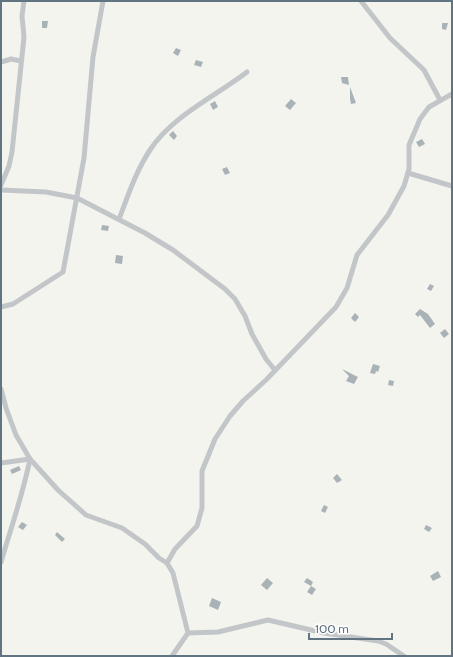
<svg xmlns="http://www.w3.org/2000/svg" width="453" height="657" viewBox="0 0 453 657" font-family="Cabin,sans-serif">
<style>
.building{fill:#a9b2b6}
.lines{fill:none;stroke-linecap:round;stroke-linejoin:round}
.street{stroke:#c3c6c9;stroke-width:5}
</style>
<rect width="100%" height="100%" fill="#f4f4ef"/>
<!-- building -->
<g class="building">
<path d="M 42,21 L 48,21 L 47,28 L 42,28 Z"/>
<path d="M 442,23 L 448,23 L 446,30 L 442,29 Z"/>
<path d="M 176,48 L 181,50 L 178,56 L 173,53 Z"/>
<path d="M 196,60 L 203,62 L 201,67 L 194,65 Z"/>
<path d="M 341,77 L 348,77 L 349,85 L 342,83 Z"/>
<path d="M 350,87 L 356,103 L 351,104 L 350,99 Z"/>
<path d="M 291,99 L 296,103 L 290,110 L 285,106 Z"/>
<path d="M 215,101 L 218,107 L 213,110 L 210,104 Z"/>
<path d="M 173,131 L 177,136 L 174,140 L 169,135 Z"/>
<path d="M 422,139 L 425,144 L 419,147 L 416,142 Z"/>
<path d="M 227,167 L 230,173 L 225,175 L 222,169 Z"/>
<path d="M 102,225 L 109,226 L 108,231 L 101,230 Z"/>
<path d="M 116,255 L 123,256 L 122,264 L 115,263 Z"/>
<path d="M 430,284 L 434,286 L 431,291 L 427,289 Z"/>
<path d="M 420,309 L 428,314 L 435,324 L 430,328 L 420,315 L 418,317 L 415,314 Z"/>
<path d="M 355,313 L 359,317 L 355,322 L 351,318 Z"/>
<path d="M 445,329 L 449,334 L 444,338 L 440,333 Z"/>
<path d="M 373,364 L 380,366 L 378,372 L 376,371 L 375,374 L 370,373 Z"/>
<path d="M 342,369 L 358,377 L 354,384 L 346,381 L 349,376 Z"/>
<path d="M 389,380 L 394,381 L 393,386 L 388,385 Z"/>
<path d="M 19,466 L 21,470 L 12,474 L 10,470 Z"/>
<path d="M 337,474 L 342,480 L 337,483 L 333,478 Z"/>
<path d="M 324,505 L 328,507 L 325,513 L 321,511 Z"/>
<path d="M 22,522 L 27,525 L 23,530 L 18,527 Z"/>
<path d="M 426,525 L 432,528 L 429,532 L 424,529 Z"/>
<path d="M 57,532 L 65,539 L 62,542 L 55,535 Z"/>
<path d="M 438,571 L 441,577 L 433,581 L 430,576 Z"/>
<path d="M 267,578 L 273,583 L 267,590 L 261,585 Z"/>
<path d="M 307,578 L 313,582 L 311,586 L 304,582 Z"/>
<path d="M 311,586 L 316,589 L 312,595 L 307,592 Z"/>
<path d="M 212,598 L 221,602 L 218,610 L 209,606 Z"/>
</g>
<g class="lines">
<!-- street -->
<g class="street">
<path d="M 361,1 L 390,38 L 424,70 L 440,100"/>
<path d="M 1,62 L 11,59 L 21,61"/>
<path d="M 408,173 L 452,186"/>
<path d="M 1,185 L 9,166 L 12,152 L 24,37 L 22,16 L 24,1"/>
<path d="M 1,190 L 46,192 L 77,198 L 145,233 L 173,250 L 225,289 L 235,299 L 245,316 L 252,334 L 266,359 L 274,369"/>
<path d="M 119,219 C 128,196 136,171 150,150 C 172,116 216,96 247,72"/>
<path d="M 1,307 L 13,304 L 63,272 L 84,158 L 93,57 L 103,1"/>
<path d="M 1,389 L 6,408 L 16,435 L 30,459 L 58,490 L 86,515 L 122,528 L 145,544 L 159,558 L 167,563 L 173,573 L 188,633 L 172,656"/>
<path d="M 1,463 L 30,459 C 23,494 11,528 1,562"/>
<path d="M 167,563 L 175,549 L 197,526 L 202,508 L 202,471 L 215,439 L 230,416 L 243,401 L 266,380 L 336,307 L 347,288 L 357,255 L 388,215 L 404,186 L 409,169 L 409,145 L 420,119 L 429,107 L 452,94"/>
<path d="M 188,633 L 218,632 L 268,620 L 324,633 L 378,641 L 386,644 L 404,656"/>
</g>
</g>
<!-- border -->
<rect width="453" height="657" fill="none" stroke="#617482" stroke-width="4"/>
<!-- scale -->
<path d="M309 633v6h83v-6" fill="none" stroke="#617482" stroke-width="2"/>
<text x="315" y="633" font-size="12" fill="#617482" stroke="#ffffff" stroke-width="3" paint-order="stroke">100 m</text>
</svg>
